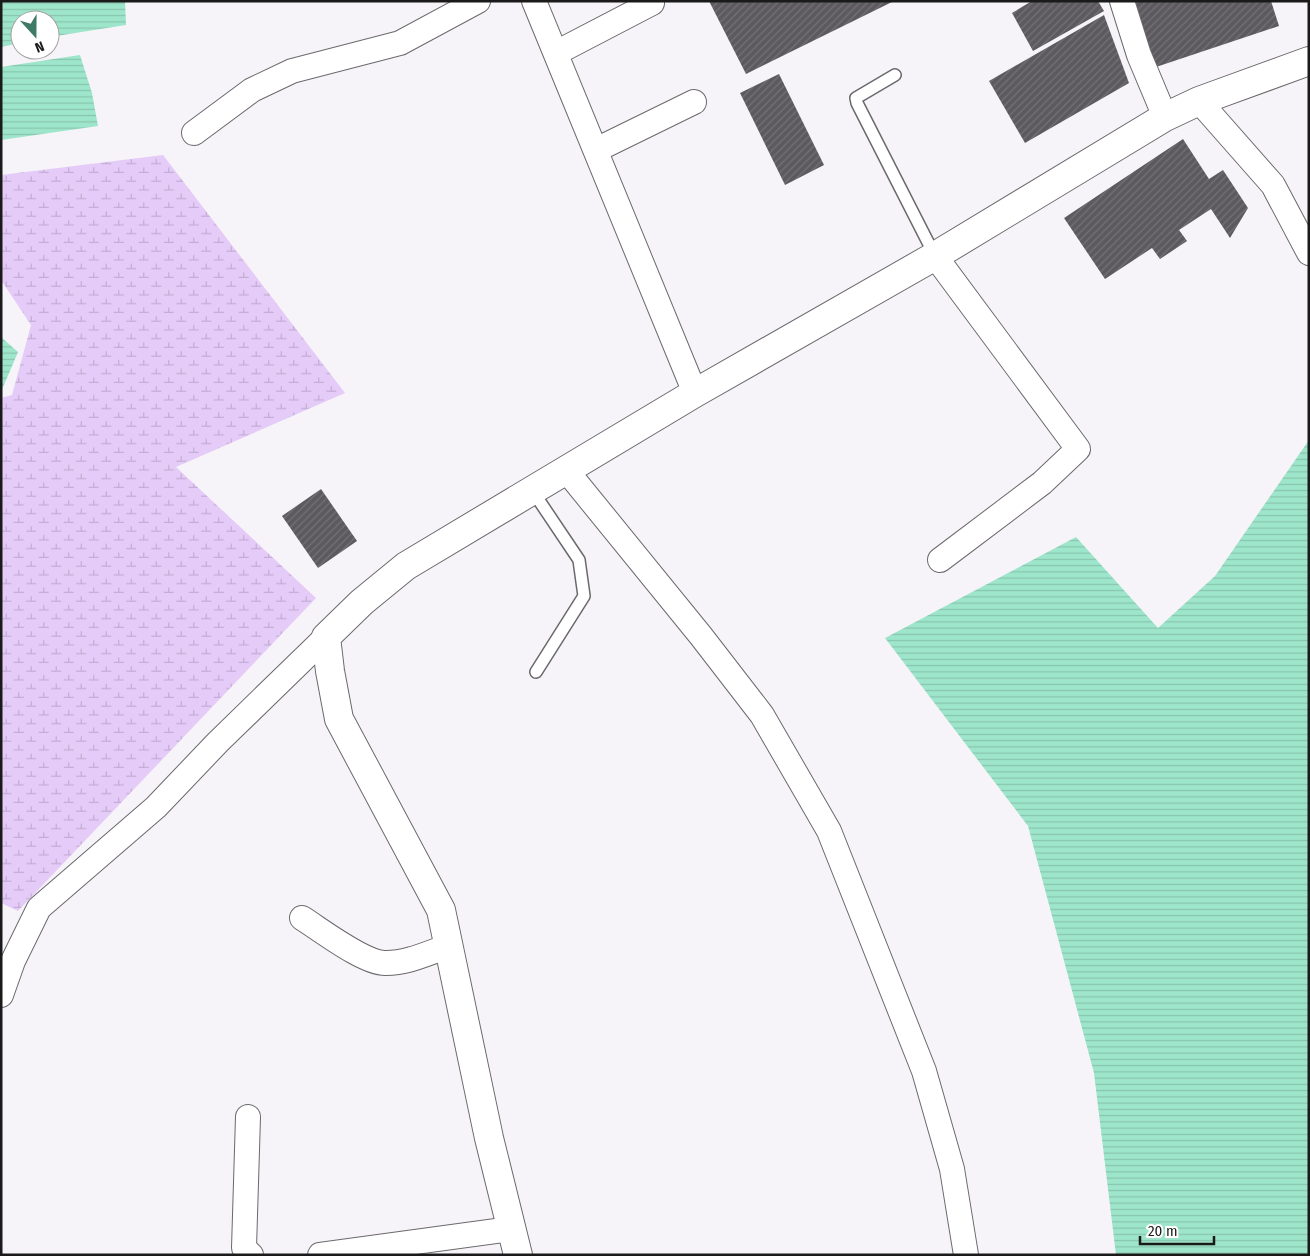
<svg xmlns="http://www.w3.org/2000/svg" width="1310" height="1256" viewBox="0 0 1310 1256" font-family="'Fira Sans Condensed',sans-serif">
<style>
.wetland{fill:url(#wetland-marsh)}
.water{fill:url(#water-rules)}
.building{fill:url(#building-hatch)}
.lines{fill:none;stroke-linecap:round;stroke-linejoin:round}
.service-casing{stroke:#6c696d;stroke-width:14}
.minor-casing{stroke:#6c696d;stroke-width:26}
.tertiary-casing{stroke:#6c696d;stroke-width:30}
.service{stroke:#fff;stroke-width:11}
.minor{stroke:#fff;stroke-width:24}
.tertiary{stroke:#fff;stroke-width:28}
</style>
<defs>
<pattern id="wetland-marsh" width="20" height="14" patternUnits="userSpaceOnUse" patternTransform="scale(1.25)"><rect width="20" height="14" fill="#e5cbf8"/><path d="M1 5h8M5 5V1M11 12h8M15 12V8" fill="none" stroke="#c4aed4"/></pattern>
<pattern id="water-rules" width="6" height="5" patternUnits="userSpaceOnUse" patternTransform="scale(1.25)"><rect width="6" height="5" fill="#9ee6cb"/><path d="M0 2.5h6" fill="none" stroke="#88c5ae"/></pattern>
<pattern id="building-hatch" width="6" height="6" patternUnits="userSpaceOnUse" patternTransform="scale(1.25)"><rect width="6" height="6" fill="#5c5a5e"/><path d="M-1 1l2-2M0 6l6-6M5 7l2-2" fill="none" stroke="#747275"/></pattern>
</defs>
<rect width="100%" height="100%" fill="#f6f4f8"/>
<!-- wetland -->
<path class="wetland" d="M 163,155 L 345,393 L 176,467 L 316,598 L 18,911 L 1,903 L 1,398 L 12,395 L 31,325 L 1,280 L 1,175 Z"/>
<!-- water -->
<g class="water">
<path d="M 1,1 L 125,1 L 126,25 L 50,37 L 50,20 L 20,20 L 20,43 L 1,47 Z"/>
<path d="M 80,55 L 92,93 L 98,126 L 1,140 L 1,67 Z"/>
<path d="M 1,337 L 18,352 L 1,392 Z"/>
<path d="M 1309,440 L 1309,1255 L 1116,1255 L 1094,1073 L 1028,826 L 885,638 L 1076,537 L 1158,628 L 1215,576 Z"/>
</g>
<!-- building -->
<g class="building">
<path d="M 709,1 L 894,1 L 746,74 Z"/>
<path d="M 1032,1 L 1098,1 L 1104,11 L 1033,51 L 1012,13 Z"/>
<path d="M 1131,1 L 1271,1 L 1279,26 L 1153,68 Z"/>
<path d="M 1104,15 L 1129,83 L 1025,143 L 989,81 Z"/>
<path d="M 779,74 L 824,165 L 785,185 L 740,93 Z"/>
<path d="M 1183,139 L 1209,179 L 1223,170 L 1248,208 L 1230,238 L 1211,209 L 1179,230 L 1187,241 L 1160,259 L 1152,248 L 1105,279 L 1064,218 Z"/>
<path d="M 321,489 L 357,541 L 318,568 L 282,516 Z"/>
</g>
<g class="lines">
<defs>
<g id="service">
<path d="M 895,75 L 856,98 L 857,103 L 935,256"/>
<path d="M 532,490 L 579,560 L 584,596 L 536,672"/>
</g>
<g id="minor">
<path d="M 534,1 L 695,393"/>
<path d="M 1122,1 L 1139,55 L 1165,117"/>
<path d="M 556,53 L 652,3"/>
<path d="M 1199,101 L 1273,185 L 1309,253"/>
<path d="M 194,133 L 252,90 L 292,71 L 400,43 L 478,1"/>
<path d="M 596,150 L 694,102"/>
<path d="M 935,256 L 1078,449 L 1042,483 L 940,560"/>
<path d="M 566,470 L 701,636 L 762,715 L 829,831 L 924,1071 L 952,1169 L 966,1255"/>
<path d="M 302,918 C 321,930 365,964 386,963 C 408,963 428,953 449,946"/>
<path d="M 1,995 L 13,961 L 39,908 L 156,807 L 218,742 L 326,637"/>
<path d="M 248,1117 L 244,1248 L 251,1255"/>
<path d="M 320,1255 L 511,1229"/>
</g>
<path id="tertiary" d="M 518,1255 L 489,1138 L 441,910 L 339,719 L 330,671 L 326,637 L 362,602 L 406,566 L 695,393 L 935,256 L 1165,117 L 1199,101 L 1309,61"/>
</defs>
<!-- service casing -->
<use href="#service" class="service-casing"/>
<!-- minor casing -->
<use href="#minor" class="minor-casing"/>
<!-- tertiary casing -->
<use href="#tertiary" class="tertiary-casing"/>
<!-- service -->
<use href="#service" class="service"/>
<!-- minor -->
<use href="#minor" class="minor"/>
<!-- tertiary -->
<use href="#tertiary" class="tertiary"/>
</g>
<!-- border -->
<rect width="1310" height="1256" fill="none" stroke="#1b1a1b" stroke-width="5"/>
<!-- north arrow -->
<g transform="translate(35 35) rotate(159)"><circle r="24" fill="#ffffff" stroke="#a4a3a4"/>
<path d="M0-4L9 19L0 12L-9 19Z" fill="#3e7a65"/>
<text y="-8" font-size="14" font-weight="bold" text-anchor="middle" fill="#1b1a1b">N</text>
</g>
<!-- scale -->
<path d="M1140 1236v8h74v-8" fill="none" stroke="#1b1a1b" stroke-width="2.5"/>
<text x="1148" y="1236" font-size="15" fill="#1b1a1b" stroke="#ffffff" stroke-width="4" paint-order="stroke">20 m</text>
</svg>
